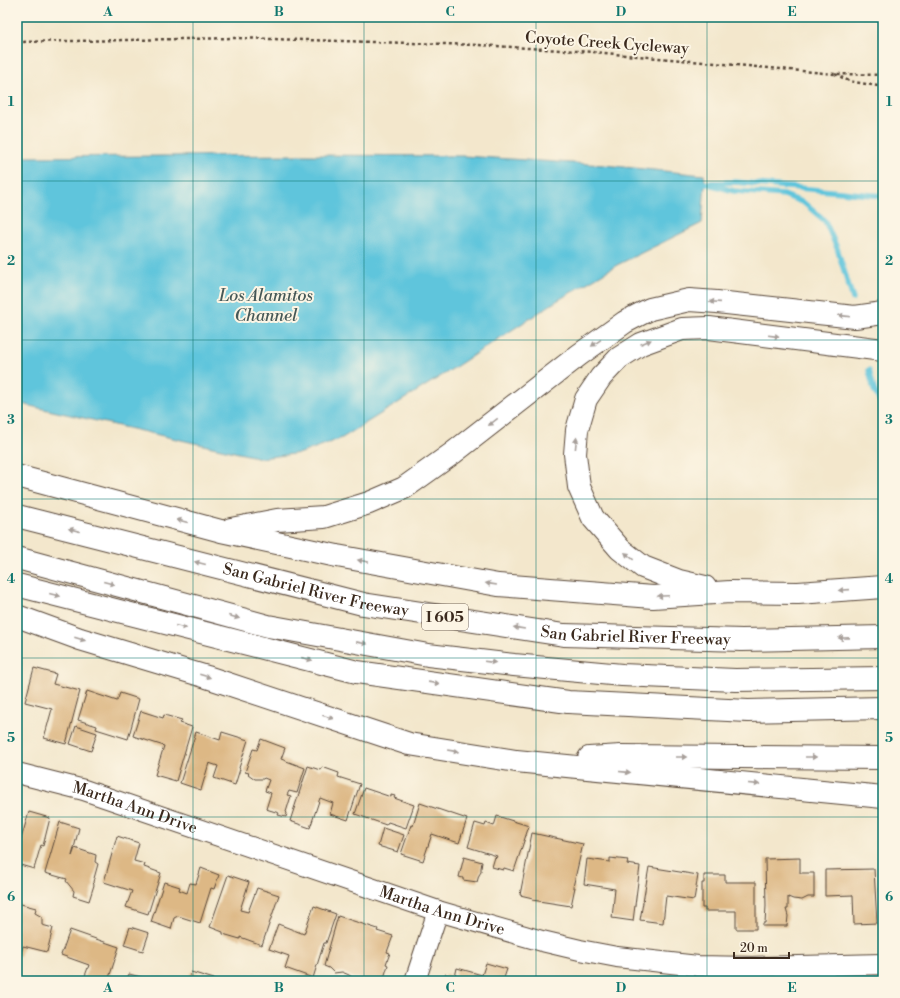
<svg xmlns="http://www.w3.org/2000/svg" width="900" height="998" viewBox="0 0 900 998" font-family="'Libre Bodoni',serif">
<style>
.water{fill:#5fc5dc;stroke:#4d787d}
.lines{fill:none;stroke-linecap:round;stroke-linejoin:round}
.stream{stroke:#5fc5dc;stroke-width:5.5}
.building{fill:#ddb885}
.minor-casing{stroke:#574638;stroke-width:22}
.highway-casing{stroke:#574638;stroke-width:24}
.path{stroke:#574638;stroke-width:2.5;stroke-dasharray:3 3;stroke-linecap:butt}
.minor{stroke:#fff;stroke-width:20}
.highway{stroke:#fff;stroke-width:22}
.oneway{fill:#a79f9a}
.grid{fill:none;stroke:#0f766e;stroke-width:1;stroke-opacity:0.55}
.labels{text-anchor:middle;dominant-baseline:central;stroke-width:4;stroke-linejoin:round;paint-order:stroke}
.shield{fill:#fcf5e5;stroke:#75675a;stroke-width:1}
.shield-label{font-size:15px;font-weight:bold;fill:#3b2a1e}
.street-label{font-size:16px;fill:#3b2a1e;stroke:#fcf5e5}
.water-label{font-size:17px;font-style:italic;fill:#465857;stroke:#fcf5e5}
.neatline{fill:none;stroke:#0f766e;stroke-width:1.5}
.grid-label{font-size:13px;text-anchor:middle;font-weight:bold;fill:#0f766e}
</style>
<rect width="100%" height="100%" fill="#fcf5e5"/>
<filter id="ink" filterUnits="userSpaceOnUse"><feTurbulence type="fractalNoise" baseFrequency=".025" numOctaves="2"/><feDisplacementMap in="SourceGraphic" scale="8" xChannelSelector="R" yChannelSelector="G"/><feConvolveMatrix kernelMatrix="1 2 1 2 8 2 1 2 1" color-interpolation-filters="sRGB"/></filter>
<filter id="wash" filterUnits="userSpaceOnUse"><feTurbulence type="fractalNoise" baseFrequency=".012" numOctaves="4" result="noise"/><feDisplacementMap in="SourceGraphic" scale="16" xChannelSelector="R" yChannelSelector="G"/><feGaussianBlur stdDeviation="0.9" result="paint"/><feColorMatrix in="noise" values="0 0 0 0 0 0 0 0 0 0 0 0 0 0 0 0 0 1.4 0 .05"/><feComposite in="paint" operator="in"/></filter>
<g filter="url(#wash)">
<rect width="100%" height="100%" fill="#f3e7cc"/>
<!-- water -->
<path class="water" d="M 304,155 L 463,156 L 604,165 L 704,175 L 705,183 L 702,223 L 617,265 L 555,302 L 446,373 L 342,438 L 301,453 L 261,458 L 17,403 L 17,157 Z"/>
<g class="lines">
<!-- stream -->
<g class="stream">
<path d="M 705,183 L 734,191 L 784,195 L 804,203 L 825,221 L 837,248 L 853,299"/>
<path d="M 711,183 L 735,182 L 883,196"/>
<path d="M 869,370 L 874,390 L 883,407"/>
</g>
</g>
<g id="blocks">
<!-- building -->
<g class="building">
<path d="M 17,660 L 22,662 L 18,680 L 17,679 Z"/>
<path d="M 34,668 L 56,674 L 53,684 L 80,691 L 66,744 L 44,738 L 52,709 L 25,702 Z"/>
<path d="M 87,691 L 117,701 L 120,693 L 139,699 L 128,739 L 96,729 L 97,726 L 78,720 Z"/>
<path d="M 141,711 L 163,718 L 164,715 L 182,720 L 180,723 L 192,727 L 176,781 L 155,775 L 164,746 L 133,736 Z"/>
<path d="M 76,726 L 97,733 L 91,751 L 70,744 Z"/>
<path d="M 196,732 L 220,740 L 222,732 L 248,740 L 239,768 L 240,769 L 235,785 L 214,778 L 218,766 L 209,763 L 201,790 L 180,783 Z"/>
<path d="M 261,739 L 285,748 L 281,759 L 305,768 L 297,793 L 289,791 L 287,795 L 291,796 L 286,812 L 287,813 L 286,817 L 278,815 L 279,813 L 266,809 L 271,793 L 265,791 L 269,780 L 264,778 L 263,779 L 255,779 L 248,774 L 249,773 L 245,772 L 253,749 L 257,750 Z"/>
<path d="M 308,766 L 320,770 L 322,767 L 339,773 L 338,777 L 360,784 L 348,820 L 330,814 L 333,803 L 320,798 L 310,828 L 290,821 Z"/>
<path d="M 364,788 L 391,797 L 391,795 L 395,796 L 394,798 L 414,805 L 406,828 L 388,822 L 386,825 L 355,814 Z"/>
<path d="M 420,803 L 467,819 L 459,843 L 432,834 L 423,861 L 401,854 L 411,825 L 413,826 Z"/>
<path d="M 29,812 L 50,818 L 43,846 L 41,845 L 34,869 L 17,864 L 17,837 L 21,839 Z"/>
<path d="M 497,816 L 529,826 L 514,871 L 504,868 L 503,870 L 492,867 L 495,857 L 496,858 L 497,856 L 468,847 L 475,823 L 485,826 L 486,823 L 494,826 Z"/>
<path d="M 60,822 L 79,828 L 72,856 L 75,848 L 96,855 L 95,862 L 98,864 L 93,882 L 94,885 L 89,901 L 73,896 L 74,891 L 66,881 L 67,879 L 45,873 Z"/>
<path d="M 383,828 L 404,835 L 398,852 L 378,846 Z"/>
<path d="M 532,833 L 583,844 L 573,887 L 575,887 L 571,906 L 532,900 L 533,898 L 520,895 Z"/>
<path d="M 117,836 L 139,843 L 134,861 L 145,864 L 144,867 L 161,873 L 148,914 L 126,907 L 132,891 L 104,882 Z"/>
<path d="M 464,857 L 482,862 L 481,868 L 481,872 L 479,875 L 477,882 L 463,880 L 463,878 L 459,877 Z"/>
<path d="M 610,858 L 628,860 L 627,864 L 640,866 L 633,921 L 612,918 L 615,889 L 584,884 L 587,859 L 610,862 Z"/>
<path d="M 800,858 L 800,873 L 814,873 L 814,897 L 808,897 L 802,900 L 793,899 L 788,897 L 788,909 L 786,909 L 788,916 L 787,926 L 763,926 L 763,923 L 765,923 L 766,906 L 765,859 Z"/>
<path d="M 649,867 L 698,875 L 694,900 L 666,896 L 663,923 L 640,920 Z"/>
<path d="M 201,868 L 219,875 L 214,889 L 211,888 L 200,923 L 178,916 L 174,918 L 171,929 L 151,922 L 164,882 L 180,887 L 179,890 L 187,893 L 190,883 L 196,884 Z"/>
<path d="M 874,869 L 877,923 L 854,924 L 853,895 L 825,896 L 825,870 Z"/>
<path d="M 879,871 L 883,871 L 883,927 L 881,927 Z"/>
<path d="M 228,875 L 249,882 L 240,910 L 248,912 L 257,888 L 279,895 L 262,945 L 240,937 L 240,939 L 223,934 L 223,932 L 210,927 Z"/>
<path d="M 704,875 L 725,875 L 725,882 L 756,882 L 756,929 L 736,929 L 736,911 L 705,911 L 705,908 L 702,908 L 702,883 L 704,883 Z"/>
<path d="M 17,903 L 36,908 L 35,913 L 42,917 L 42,925 L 53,928 L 47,952 L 23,946 L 20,957 L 17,956 Z"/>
<path d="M 314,906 L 336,914 L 326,943 L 324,943 L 313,978 L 285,968 L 289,956 L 269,949 L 278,924 L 304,934 Z"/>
<path d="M 338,916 L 378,929 L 377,931 L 393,936 L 387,952 L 390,953 L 386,964 L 388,965 L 383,981 L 365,981 L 358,978 L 353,978 L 349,975 L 342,972 L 334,973 L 329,968 L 324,966 Z"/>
<path d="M 130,927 L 149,933 L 143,951 L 124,945 Z"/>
<path d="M 70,930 L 119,947 L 108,981 L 83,981 L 89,965 L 61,955 Z"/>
<path d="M 486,963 L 507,969 L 503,981 L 443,981 L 445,974 L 455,977 L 457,968 L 482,975 Z"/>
<path d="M 191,972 L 214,979 L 214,981 L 188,981 Z"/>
<path d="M 129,974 L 145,978 L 151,981 L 126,981 Z"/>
</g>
</g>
</g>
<g filter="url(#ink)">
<use href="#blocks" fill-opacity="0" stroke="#574638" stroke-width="1"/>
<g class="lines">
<defs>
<g id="minor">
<path id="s1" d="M 17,773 L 84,790 L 438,911 L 542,941 L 580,950 L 617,957 L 698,966 L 752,967 L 883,964"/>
<path d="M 415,981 L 438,911"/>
</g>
<g id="highway">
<path d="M 17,476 L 221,531 L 337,556 L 498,585 L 653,597 L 730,592 L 798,593 L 883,587"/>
<path id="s2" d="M 17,516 L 363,604 L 564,635 L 742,640 L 883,637"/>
<path d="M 231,529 L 277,520 L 324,517 L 369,503 L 404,488 L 453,453 L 579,355 L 625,322 L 650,309 L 689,300 L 717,302 L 855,317 L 883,313"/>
<path d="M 17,558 L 268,626 L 428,655 L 514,665 L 622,675 L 735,680 L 883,678"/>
<path d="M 17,585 L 357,672 L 568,702 L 748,711 L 883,708"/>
<path d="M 705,587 L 679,581 L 643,567 L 620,549 L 593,518 L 579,487 L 575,454 L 577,430 L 586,399 L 601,377 L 619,358 L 641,344 L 682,329 L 709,328 L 883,350"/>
<path d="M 17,616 L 80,639 L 207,677 L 409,744 L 516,761 L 883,797"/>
<path d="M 589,758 L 621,756 L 883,758"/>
</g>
</defs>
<!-- minor casing -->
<use href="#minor" class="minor-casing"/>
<!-- highway casing -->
<use href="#highway" class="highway-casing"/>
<!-- path -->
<g class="path">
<path d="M 17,42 L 236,38 L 479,45 L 593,52 L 835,74 L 883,75"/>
<path d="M 835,74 L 849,81 L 883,87"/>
</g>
<!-- minor -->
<use href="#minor" class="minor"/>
<!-- highway -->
<use href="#highway" class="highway"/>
</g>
<!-- one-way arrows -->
<defs><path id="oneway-solid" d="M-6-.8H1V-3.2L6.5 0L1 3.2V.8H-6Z"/></defs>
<g class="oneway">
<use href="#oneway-solid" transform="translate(715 302) rotate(-176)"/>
<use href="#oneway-solid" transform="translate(844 316) rotate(-174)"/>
<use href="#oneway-solid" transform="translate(774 336) rotate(7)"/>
<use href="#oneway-solid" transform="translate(646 342) rotate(-23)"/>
<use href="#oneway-solid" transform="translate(596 343) rotate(145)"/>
<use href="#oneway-solid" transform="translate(493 422) rotate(142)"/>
<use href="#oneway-solid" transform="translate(576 443) rotate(-84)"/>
<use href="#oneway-solid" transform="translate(182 521) rotate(-165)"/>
<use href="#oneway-solid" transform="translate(74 530) rotate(-166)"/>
<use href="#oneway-solid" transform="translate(629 556) rotate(-141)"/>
<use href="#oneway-solid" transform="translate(363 561) rotate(-169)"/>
<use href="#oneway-solid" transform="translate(200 563) rotate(-166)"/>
<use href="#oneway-solid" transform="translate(109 583) rotate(15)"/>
<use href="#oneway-solid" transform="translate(491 584) rotate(-171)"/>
<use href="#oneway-solid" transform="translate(844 590) rotate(176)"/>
<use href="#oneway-solid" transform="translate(55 595) rotate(14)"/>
<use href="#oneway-solid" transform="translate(663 596) rotate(177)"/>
<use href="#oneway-solid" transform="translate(234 617) rotate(15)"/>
<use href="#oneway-solid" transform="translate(181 627) rotate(14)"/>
<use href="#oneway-solid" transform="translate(519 628) rotate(-171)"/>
<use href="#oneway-solid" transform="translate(844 638) rotate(179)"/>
<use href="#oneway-solid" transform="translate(80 639) rotate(18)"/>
<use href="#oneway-solid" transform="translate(362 643) rotate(11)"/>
<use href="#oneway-solid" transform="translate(307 659) rotate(14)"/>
<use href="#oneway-solid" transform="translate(490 662) rotate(7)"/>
<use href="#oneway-solid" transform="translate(205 676) rotate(17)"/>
<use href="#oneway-solid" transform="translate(434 683) rotate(8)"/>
<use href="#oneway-solid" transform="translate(328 717) rotate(18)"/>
<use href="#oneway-solid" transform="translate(453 751) rotate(9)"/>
<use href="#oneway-solid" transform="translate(681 757)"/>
<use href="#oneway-solid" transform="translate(811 757)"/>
<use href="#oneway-solid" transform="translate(625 772) rotate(5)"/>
<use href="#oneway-solid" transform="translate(754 784) rotate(5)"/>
</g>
</g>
<!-- grid -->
<path class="grid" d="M 193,17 L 193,981M 364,17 L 364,981M 536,17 L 536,981M 707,17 L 707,981M 17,181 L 883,181M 17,340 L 883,340M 17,499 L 883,499M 17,658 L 883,658M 17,817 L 883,817"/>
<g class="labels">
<!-- shield labels -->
<rect class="shield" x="422" y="604" width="46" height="26" rx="3"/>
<g class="shield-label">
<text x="445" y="617">I 605</text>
</g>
<!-- street labels -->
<g class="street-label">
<text transform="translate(607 43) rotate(4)">Coyote Creek Cycleway</text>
<text stroke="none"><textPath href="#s2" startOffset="308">San Gabriel River Freeway</textPath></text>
<text stroke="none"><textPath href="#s2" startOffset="632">San Gabriel River Freeway</textPath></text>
<text stroke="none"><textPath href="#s1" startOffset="123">Martha Ann Drive</textPath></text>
<text stroke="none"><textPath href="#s1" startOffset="447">Martha Ann Drive</textPath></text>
</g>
<!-- water labels -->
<g class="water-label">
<text x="266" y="296">Los Alamitos<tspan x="266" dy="20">Channel</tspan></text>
</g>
</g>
<!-- margin -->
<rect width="900" height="998" fill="none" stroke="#fcf5e5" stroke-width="44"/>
<!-- scale -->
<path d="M734 952v6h55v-6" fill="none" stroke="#3b2a1e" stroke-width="2"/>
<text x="740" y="952" font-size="12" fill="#3b2a1e" stroke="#fcf5e5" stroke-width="3" paint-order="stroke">20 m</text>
<rect x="22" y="22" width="856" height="954" class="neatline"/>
<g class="grid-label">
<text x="108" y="16">A</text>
<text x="279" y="16">B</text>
<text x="450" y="16">C</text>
<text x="621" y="16">D</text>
<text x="792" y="16">E</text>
<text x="11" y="106">1</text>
<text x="889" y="106">1</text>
<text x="11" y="265">2</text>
<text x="889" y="265">2</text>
<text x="11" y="424">3</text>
<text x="889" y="424">3</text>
<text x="11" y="583">4</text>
<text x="889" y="583">4</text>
<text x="11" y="742">5</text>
<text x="889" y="742">5</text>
<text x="11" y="901">6</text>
<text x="889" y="901">6</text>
<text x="108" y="992">A</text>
<text x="279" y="992">B</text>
<text x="450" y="992">C</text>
<text x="621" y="992">D</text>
<text x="792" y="992">E</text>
</g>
</svg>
